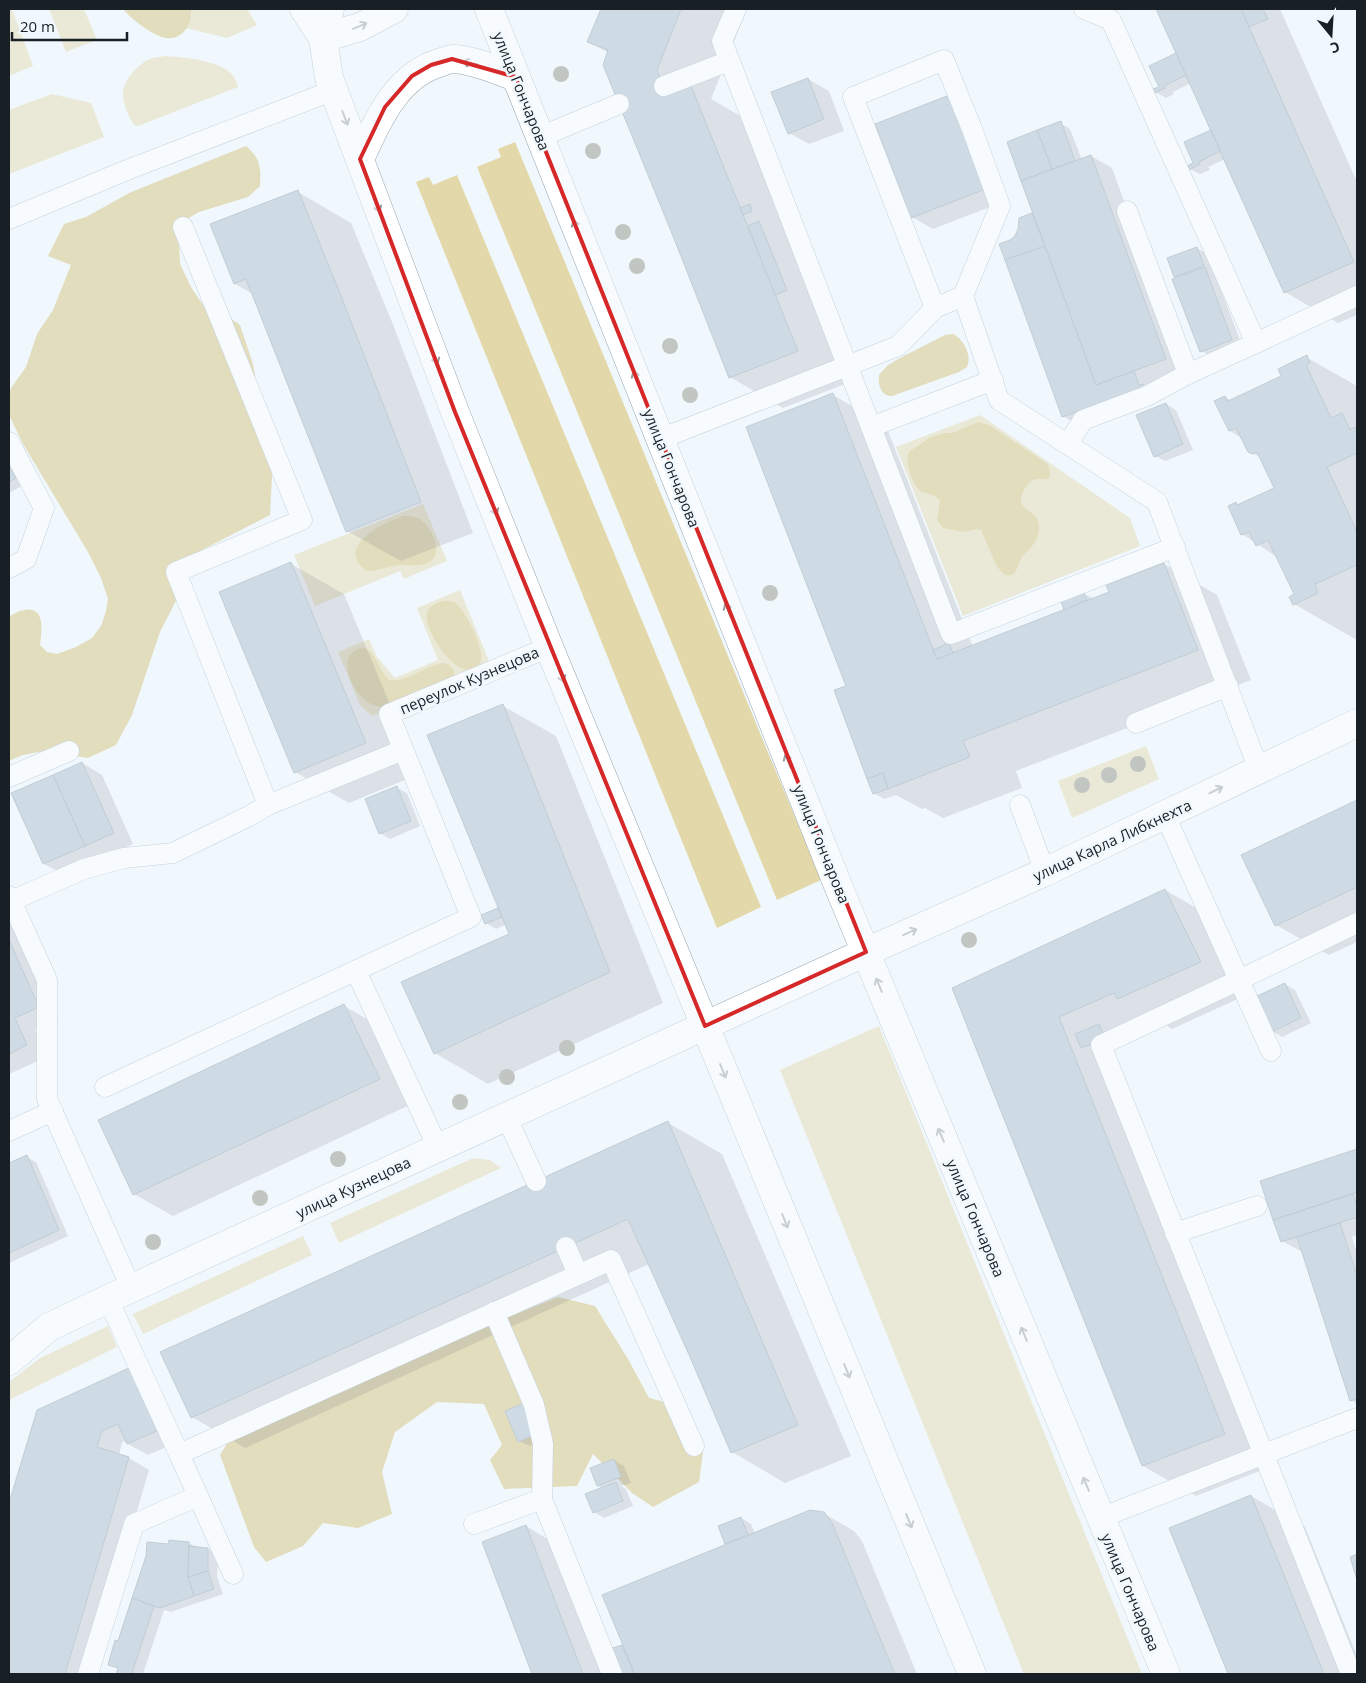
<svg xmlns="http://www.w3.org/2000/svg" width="1366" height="1683" viewBox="0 0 1366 1683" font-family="'Open Sans',sans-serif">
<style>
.green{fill:#e3d8a9}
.forest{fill:#cfbc6f}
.shadow{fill:#0003}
.building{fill:#a7b9c6;stroke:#8698a5}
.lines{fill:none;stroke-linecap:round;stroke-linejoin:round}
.service-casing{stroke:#93a5b2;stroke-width:21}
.minor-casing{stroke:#93a5b2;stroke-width:29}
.tertiary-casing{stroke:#93a5b2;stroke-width:29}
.secondary-casing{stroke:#93a5b2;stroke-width:29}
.service{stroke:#fff;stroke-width:20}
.minor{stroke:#fff;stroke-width:28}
.tertiary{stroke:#fff;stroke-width:28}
.secondary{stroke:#fff;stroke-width:28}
.tree{fill:#8b8b7a}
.oneway{stroke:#989b9d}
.marked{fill:none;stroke:#d62828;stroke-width:4;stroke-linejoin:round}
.labels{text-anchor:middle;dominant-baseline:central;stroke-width:5;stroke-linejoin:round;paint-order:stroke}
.street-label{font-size:15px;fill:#192025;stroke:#f0f8fd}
</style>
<rect width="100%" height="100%" fill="#f0f8fd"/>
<!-- green -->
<g class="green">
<path d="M 9,9 L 12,9 L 33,66 L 9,76 Z"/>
<path d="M 49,9 L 84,9 L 97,40 L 66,52 Z"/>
<path d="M 131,9 L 247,9 L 257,25 L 227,38 L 136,16 Z"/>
<path d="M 166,56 C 186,58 235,60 238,87 L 138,126 L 134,125 C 129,117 123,105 123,95 C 122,81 138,64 150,59 C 155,57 161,57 166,56 Z"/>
<path d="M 52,94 L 91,103 L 104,137 L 9,174 L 9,110 Z"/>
<path d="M 515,142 L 821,880 L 777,900 L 477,167 L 501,157 L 498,149 Z"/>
<path d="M 457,175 L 761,907 L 717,928 L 416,182 L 429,177 L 433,185 Z"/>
<path d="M 980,415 L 1130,518 L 1140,546 L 963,616 L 896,447 Z"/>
<path d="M 423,504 L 447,561 L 404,579 L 400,571 L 315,606 L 294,555 Z"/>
<path d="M 460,590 L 491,666 L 372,716 L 360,705 L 338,652 L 369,639 L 377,657 L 395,678 L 438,660 L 417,608 Z"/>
<path d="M 1146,746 L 1159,779 L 1072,818 L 1058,781 Z"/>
<path d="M 879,1026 L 1142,1674 L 1024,1674 L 780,1070 Z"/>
<path d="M 473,1158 L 490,1160 L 501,1168 L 339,1243 L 330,1223 Z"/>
<path d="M 303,1236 L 312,1255 L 143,1334 L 133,1314 Z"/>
<path d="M 108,1326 L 117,1347 L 11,1399 L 9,1408 L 9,1382 L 40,1358 Z"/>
</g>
<!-- forest -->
<g class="forest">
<path d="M 123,9 L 191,9 C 192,24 183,40 166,38 C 153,36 131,19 123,9 Z"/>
<path d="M 246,146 C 261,159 261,168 260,186 L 248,197 L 199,212 L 187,219 L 179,237 L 180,264 L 191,287 L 205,308 L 227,316 L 240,325 L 253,364 L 272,475 L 270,515 L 202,550 L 160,632 L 132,715 L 116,745 L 88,758 L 44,751 L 23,755 L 9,761 L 9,617 C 19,610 37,603 41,621 C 42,629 41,637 40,645 L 47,652 L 57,654 L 76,647 L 92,638 L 101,626 L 106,611 L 108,599 L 101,578 L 88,552 L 23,444 L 9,415 L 9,391 L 26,367 L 37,334 L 53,310 L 71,265 L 48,256 L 64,224 L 86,217 L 129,193 Z"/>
<path d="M 953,334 C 964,339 972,356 967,367 L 959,372 L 892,396 C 881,396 878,386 879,375 L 887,366 L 898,359 L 945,335 Z"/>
<path d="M 978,422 L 989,425 L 1045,462 C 1049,467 1052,471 1049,478 C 1044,480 1043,479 1038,479 C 1029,478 1023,490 1021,498 C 1019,509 1035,511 1038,521 C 1040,528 1039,534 1036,540 C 1034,546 1026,551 1022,557 C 1019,562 1017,572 1013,574 C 1010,576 1008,575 1005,575 L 997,567 L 981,530 L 977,529 L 964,532 L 943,528 L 937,520 L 940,501 C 935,493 930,495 922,492 C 913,488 904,460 909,452 L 929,438 L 944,433 L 952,433 Z"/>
<path d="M 403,516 C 409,516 416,516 421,520 C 431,528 444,550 431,561 C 419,569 406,563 393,566 C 384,568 376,571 367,571 C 334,547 382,523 403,516 Z"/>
<path d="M 443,601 C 446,601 451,600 454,602 C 465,608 487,653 480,664 C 462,689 422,630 427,612 C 430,605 437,603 443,601 Z"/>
<path d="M 365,648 C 377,654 379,670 389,680 C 408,683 425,665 444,663 C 451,665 456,670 454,677 L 384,707 C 355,709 329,649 365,648 Z"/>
<path d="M 558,1297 L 595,1306 L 628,1359 L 649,1398 L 680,1406 L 703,1451 L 699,1482 L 653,1507 L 632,1493 L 593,1454 L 577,1486 L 504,1489 L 490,1460 L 502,1445 L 484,1404 L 437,1402 L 395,1432 L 382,1472 L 392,1514 L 358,1528 L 323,1523 L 303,1546 L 266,1562 L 254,1547 L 220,1455 L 231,1437 L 480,1323 L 511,1316 Z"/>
</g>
<!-- shadow -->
<g class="shadow">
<path d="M 602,9 L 747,9 L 711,99 L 744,118 L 850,382 L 783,408 L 730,377 L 609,53 L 589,42 Z"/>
<path d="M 1158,9 L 1280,9 L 1357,182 L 1357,315 L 1338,323 L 1285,292 L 1225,159 L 1208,167 L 1210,170 L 1200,174 L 1190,169 L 1214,133 L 1191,83 L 1173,92 L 1174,94 L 1166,98 L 1156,92 L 1161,87 L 1179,56 Z"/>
<path d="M 808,79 L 829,91 L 844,131 L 809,144 L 789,133 Z"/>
<path d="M 1060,123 L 1070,129 L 1082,160 L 1091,156 L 1112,168 L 1186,371 L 1073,422 L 1063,416 L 1010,241 L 1016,236 L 1032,214 L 1035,215 L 1008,142 Z"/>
<path d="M 877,125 L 1008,200 L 933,229 L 912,217 Z"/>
<path d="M 298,192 L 351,223 L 392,322 L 473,533 L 401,561 L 347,531 L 253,294 L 235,284 L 212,225 Z"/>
<path d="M 1197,248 L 1207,254 L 1242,345 L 1211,356 L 1201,351 L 1178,278 L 1175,276 Z"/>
<path d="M 1306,357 L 1357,386 L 1357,640 L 1294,604 L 1295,595 L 1277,557 L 1242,534 L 1236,503 L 1240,505 L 1275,489 L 1261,458 L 1249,451 L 1242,438 L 1230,431 L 1225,397 L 1231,401 L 1283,377 Z"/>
<path d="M 833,395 L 886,426 L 973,647 L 1066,610 L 1083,593 L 1094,599 L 1111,593 L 1164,564 L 1217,595 L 1251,680 L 1016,771 L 1022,788 L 943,818 L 925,808 L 922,809 L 896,795 L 884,799 L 874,793 L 848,687 Z"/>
<path d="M 1166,404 L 1176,410 L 1193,450 L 1165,461 L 1155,456 Z"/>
<path d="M 9,453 L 25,484 L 9,493 Z"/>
<path d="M 291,564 L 344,594 L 419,774 L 349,803 L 295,772 L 221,593 Z"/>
<path d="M 503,706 L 556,736 L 663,1003 L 488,1084 L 435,1053 L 511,935 L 507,924 L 496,929 L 486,923 L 498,909 L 501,911 Z"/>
<path d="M 82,763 L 102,775 L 133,844 L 65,875 L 44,864 L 13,794 Z"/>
<path d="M 397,788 L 407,793 L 420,826 L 390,839 L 380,833 Z"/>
<path d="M 1357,801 L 1357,942 L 1329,955 L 1276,925 L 1243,855 Z"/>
<path d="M 1165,890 L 1219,921 L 1253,992 L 1172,1029 L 1164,1024 L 1111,1047 L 1277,1464 L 1196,1496 L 1143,1466 L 954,988 Z"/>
<path d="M 9,907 L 58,1019 L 35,1030 L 47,1057 L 9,1074 Z"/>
<path d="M 1285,984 L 1295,990 L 1311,1023 L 1282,1037 L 1272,1031 Z"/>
<path d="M 344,1006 L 383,1028 L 418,1101 L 173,1216 L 134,1194 Z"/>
<path d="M 668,1123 L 722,1154 L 851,1456 L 785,1483 L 732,1452 L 649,1264 L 245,1448 L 192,1417 Z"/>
<path d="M 1357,1151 L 1357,1235 L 1352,1237 L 1357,1253 L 1357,1404 L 1351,1400 L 1304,1253 L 1282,1241 L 1262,1182 Z"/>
<path d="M 26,1157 L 36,1162 L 68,1236 L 9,1263 L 9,1165 Z"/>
<path d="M 131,1369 L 178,1442 L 148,1455 L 128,1444 L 126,1441 L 122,1442 L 119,1455 L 129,1458 L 149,1470 L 89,1674 L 9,1674 L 9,1509 L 38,1411 Z"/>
<path d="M 507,1412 L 546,1440 L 529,1446 L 519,1441 Z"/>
<path d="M 614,1460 L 624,1466 L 631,1483 L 621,1486 L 626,1489 L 633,1506 L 604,1518 L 594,1512 L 602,1488 L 598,1486 Z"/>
<path d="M 1251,1496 L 1305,1527 L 1357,1656 L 1357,1674 L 1229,1674 L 1171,1529 Z"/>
<path d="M 823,1513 L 854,1531 L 862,1541 L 917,1674 L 622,1674 L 612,1650 L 622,1646 L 625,1648 L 728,1545 L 726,1543 L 741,1518 L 751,1524 L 755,1534 Z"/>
<path d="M 526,1526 L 556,1544 L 606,1674 L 534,1674 L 484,1543 Z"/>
<path d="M 189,1543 L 198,1548 L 208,1549 L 218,1555 L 217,1577 L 223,1594 L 171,1612 L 164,1610 L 143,1674 L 117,1674 L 118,1669 L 110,1664 L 119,1643 L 147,1556 L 169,1546 Z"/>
</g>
<!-- building -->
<g class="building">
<path d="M 601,9 L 681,9 L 657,70 L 667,95 L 691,86 L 798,351 L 729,378 L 673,236 L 603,65 L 608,50 L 587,42 Z"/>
<path d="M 1156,9 L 1241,9 L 1354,262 L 1284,293 Z"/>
<path d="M 1241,9 L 1263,9 L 1268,19 L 1249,27 Z"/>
<path d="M 1176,53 L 1186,75 L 1164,86 L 1165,88 L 1155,93 L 1153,89 L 1159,87 L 1149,66 Z"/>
<path d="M 808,78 L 824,119 L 788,134 L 771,92 Z"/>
<path d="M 952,94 L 988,188 L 911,218 L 875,124 Z"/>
<path d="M 1061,121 L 1075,161 L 1052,169 L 1037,130 Z"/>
<path d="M 1037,130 L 1052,169 L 1021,181 L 1007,142 Z"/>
<path d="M 1211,130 L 1220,151 L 1199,162 L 1200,164 L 1189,170 L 1187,166 L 1193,163 L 1184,142 Z"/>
<path d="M 1091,155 L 1166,359 L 1096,385 L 1021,181 Z"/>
<path d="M 298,190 L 339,291 L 421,502 L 346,532 L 246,279 L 234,284 L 210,224 Z"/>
<path d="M 750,204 L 752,211 L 743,215 L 740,208 Z"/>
<path d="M 1032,213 L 1045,246 L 1005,260 L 999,244 L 1010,240 L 1015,236 L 1018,229 L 1019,218 Z"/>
<path d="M 759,221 L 787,290 L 775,295 L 748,226 Z"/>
<path d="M 1045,246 L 1096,385 L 1134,371 L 1139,385 L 1143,384 L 1145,387 L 1062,417 L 1005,260 Z"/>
<path d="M 1197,247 L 1204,266 L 1174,277 L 1167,258 Z"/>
<path d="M 1205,267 L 1232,340 L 1200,352 L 1172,279 Z"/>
<path d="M 1307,355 L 1310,363 L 1306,365 L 1331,418 L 1342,413 L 1350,430 L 1355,427 L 1357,433 L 1357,453 L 1327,467 L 1357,532 L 1357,565 L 1315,584 L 1318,593 L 1293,605 L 1289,597 L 1294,594 L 1268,540 L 1256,546 L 1249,532 L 1241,535 L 1228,506 L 1236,502 L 1237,505 L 1274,488 L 1257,452 L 1253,454 L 1248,452 L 1236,428 L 1229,431 L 1214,401 L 1225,396 L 1228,401 L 1281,376 L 1278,369 Z"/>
<path d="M 833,393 L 937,659 L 1109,592 L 1106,585 L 1164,563 L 1198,650 L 963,741 L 970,757 L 888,789 L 883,773 L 867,779 L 834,690 L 846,686 L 746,427 Z"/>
<path d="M 1166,403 L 1183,444 L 1154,457 L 1136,415 Z"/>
<path d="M 9,464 L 16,478 L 9,482 Z"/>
<path d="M 291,562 L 366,743 L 294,773 L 219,592 Z"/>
<path d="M 1083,592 L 1087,600 L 1064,610 L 1061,601 Z"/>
<path d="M 949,643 L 953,653 L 937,659 L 933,650 Z"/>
<path d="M 503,704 L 610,972 L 434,1054 L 401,982 L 509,934 L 427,735 Z"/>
<path d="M 82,762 L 114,833 L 85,846 L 53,775 Z"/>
<path d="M 883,773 L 888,789 L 873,794 L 867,779 Z"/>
<path d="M 53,775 L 85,846 L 43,864 L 11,793 Z"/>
<path d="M 397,786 L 411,821 L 379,834 L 365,799 Z"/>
<path d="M 1357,800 L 1357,887 L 1275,926 L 1241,855 Z"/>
<path d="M 1165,889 L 1201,962 L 1117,999 L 1114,993 L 1059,1017 L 1225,1434 L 1142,1466 L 952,988 Z"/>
<path d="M 498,908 L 502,917 L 485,924 L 481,915 Z"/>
<path d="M 9,940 L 39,1007 L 15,1018 L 27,1045 L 9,1054 Z"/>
<path d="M 1285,983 L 1301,1018 L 1271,1032 L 1255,997 Z"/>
<path d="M 344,1004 L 380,1079 L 133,1195 L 98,1120 Z"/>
<path d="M 1099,1024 L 1105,1039 L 1081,1048 L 1075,1034 Z"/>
<path d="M 668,1121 L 798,1425 L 731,1453 L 690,1357 L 628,1219 L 191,1418 L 160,1352 Z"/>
<path d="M 1357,1149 L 1357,1192 L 1273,1220 L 1260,1181 Z"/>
<path d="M 27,1155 L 59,1230 L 9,1253 L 9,1163 Z"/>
<path d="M 1353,1194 L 1357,1206 L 1357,1217 L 1281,1242 L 1273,1220 Z"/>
<path d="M 1340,1223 L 1357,1276 L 1357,1399 L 1350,1401 L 1297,1237 Z"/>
<path d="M 131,1367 L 159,1430 L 127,1444 L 118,1424 L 102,1431 L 97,1447 L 129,1457 L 65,1674 L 9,1674 L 9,1503 L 37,1410 Z"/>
<path d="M 524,1403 L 537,1434 L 518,1442 L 505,1411 Z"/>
<path d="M 614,1459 L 621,1477 L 597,1486 L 590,1468 Z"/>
<path d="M 616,1482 L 623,1501 L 593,1513 L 585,1494 Z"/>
<path d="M 1251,1495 L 1277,1558 L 1324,1674 L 1228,1674 L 1169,1528 Z"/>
<path d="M 810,1510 L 824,1512 L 832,1523 L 895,1674 L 635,1674 L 602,1595 Z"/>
<path d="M 741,1517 L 748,1535 L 725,1544 L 718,1526 Z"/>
<path d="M 526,1525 L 583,1674 L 532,1674 L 482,1542 Z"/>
<path d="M 169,1540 L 189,1542 L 188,1577 L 194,1596 L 160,1608 L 132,1598 L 146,1556 L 147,1542 L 168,1544 Z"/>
<path d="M 189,1546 L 208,1548 L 208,1571 L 188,1577 Z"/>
<path d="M 1357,1554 L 1357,1580 L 1350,1557 Z"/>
<path d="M 208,1571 L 214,1589 L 194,1596 L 188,1577 Z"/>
<path d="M 132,1598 L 154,1606 L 132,1673 L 136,1674 L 116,1674 L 118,1668 L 108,1665 L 115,1640 L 118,1641 Z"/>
<path d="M 622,1645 L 634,1674 L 621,1674 L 610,1649 Z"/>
</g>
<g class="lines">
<defs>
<g id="service">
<path d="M 736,9 L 722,41 L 951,634 L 1175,547"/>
<path d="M 1084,9 L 1111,20 L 1256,343 L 1357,296"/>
<path d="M 664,86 L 729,61"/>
<path d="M 540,137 L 619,104"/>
<path d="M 1127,211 L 1188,374"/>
<path d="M 9,219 L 127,170 L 334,90"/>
<path d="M 183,227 L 302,520 L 176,572 L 268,805 L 403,750"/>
<path d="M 963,296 L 999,400 L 1157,502 L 1259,770"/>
<path d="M 871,427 L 993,380"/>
<path d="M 660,439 L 898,346 L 935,308 L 963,296 L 1000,206 L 972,129 L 944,60 L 853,97 L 935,308"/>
<path d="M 9,442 L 44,508 L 26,559 L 9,568"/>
<path d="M 1068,444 L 1083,420 L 1147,396 L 1188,374 L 1256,343"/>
<path d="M 1136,723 L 1228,686"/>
<path d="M 9,777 L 69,751"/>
<path d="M 1020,805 L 1045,872"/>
<path d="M 1165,815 L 1239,980 L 1101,1045 L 1351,1674"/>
<path d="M 9,896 L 47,980 L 47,1099 L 131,1288"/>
<path d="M 11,901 L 84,869 L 124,858 L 173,853 L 249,816 L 268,805"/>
<path d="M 356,971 L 438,1148"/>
<path d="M 1271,1051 L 1239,980 L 1357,923"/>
<path d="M 105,1087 L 471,917 L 389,714 L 549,647"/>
<path d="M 506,1116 L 536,1181"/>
<path d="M 9,1131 L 53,1111"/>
<path d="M 1175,1233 L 1257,1206"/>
<path d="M 566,1247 L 578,1274"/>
<path d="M 108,1299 L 179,1454 L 611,1260 L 694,1446"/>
<path d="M 494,1312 L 534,1405 L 543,1444 L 542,1499 L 612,1674"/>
<path d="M 198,1496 L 233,1574"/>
<path d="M 1100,1518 L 1357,1418"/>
<path d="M 474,1524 L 542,1499"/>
<path d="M 88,1674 L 134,1524 L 198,1496 L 179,1454"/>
</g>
<path id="minor" d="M 866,952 L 1045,872 L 1357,723"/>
<path id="tertiary" d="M 9,1361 L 49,1327 L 108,1299 L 866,952"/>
<g id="secondary">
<path d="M 304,9 L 323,38 L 329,78 L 455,412 L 549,647 L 972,1674"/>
<path d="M 489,9 L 839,888 L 1166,1674"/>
<path d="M 323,38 L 360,27 L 394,9"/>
<path d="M 323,38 L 330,9"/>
<path d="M 360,159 C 377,121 397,74 442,62 C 445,61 449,59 453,59 C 472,59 498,71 516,77"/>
</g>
</defs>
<!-- service casing -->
<use href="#service" class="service-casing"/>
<!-- minor casing -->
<use href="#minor" class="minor-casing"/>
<!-- tertiary casing -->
<use href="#tertiary" class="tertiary-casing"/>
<!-- secondary casing -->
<use href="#secondary" class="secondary-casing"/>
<!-- service -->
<use href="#service" class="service"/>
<!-- minor -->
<use href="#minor" class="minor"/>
<!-- tertiary -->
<use href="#tertiary" class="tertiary"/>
<!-- secondary -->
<use href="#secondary" class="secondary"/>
</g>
<!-- trees -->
<g class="tree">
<circle cx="561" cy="74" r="8"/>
<circle cx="593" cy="151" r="8"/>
<circle cx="623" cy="232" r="8"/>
<circle cx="637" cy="266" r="8"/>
<circle cx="670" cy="346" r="8"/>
<circle cx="690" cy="395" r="8"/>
<circle cx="770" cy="593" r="8"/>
<circle cx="1138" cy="764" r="8"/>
<circle cx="1109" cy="775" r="8"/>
<circle cx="1082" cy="785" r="8"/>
<circle cx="969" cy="940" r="8"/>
<circle cx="567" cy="1048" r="8"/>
<circle cx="507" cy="1077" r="8"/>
<circle cx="460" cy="1102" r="8"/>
<circle cx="338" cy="1159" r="8"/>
<circle cx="260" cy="1198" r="8"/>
<circle cx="153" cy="1242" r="8"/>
</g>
<!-- one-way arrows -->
<defs><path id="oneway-shaft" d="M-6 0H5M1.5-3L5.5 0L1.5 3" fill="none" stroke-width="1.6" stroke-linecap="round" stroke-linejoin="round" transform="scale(1.25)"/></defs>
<g class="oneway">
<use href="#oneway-shaft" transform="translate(360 26) rotate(-23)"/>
<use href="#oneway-shaft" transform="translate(470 63) rotate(-168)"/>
<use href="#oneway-shaft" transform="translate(345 118) rotate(69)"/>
<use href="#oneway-shaft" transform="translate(377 205) rotate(69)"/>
<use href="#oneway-shaft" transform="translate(576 227) rotate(-112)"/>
<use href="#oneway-shaft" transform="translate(435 357) rotate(69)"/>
<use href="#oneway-shaft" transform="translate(636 378) rotate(-112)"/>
<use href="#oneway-shaft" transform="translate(494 508) rotate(68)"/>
<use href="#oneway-shaft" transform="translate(728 610) rotate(-112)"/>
<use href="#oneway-shaft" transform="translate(561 675) rotate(68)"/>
<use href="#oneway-shaft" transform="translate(788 761) rotate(-112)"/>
<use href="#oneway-shaft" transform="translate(1216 790) rotate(-26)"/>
<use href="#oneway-shaft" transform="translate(910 932) rotate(-24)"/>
<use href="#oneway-shaft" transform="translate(879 985) rotate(-112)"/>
<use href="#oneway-shaft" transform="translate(723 1071) rotate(67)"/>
<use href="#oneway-shaft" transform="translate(941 1135) rotate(-113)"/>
<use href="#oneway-shaft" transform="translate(785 1221) rotate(68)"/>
<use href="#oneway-shaft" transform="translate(1024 1334) rotate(-113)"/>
<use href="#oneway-shaft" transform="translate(847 1371) rotate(68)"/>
<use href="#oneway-shaft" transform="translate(1086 1484) rotate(-113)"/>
<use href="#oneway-shaft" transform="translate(909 1521) rotate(68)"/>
</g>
<!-- marked area -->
<path d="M0 0H1366V1683H0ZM 452,59 L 516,77 L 866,952 L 705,1026 L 455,412 L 360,159 L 385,107 L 412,76 L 431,65 Z" fill="#f0f8fd" fill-opacity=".55" fill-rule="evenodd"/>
<path class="marked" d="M 452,59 L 516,77 L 866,952 L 705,1026 L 455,412 L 360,159 L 385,107 L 412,76 L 431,65 Z"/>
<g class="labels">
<!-- street labels -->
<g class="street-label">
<text transform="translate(522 91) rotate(68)">улица Гончарова</text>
<text transform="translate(672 468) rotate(68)">улица Гончарова</text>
<text transform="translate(469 680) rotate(-23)">переулок Кузнецова</text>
<text transform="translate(1112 840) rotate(-25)">улица Карла Либкнехта</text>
<text transform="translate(822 844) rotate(68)">улица Гончарова</text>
<text transform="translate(353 1187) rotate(-25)">улица Кузнецова</text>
<text transform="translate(976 1218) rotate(67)">улица Гончарова</text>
<text transform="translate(1131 1592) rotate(67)">улица Гончарова</text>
</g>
</g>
<!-- border -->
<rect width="1366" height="1683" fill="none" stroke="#192025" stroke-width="20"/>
<!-- north arrow -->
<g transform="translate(1331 35) rotate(162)" stroke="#f0f8fd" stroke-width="4" paint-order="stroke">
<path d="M0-4L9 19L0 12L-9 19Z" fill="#192025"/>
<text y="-8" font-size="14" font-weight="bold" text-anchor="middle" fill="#192025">С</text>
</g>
<!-- scale -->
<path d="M12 32v8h115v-8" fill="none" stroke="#192025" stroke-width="2.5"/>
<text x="20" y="32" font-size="15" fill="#192025" stroke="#f0f8fd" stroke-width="4" paint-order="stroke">20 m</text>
</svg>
